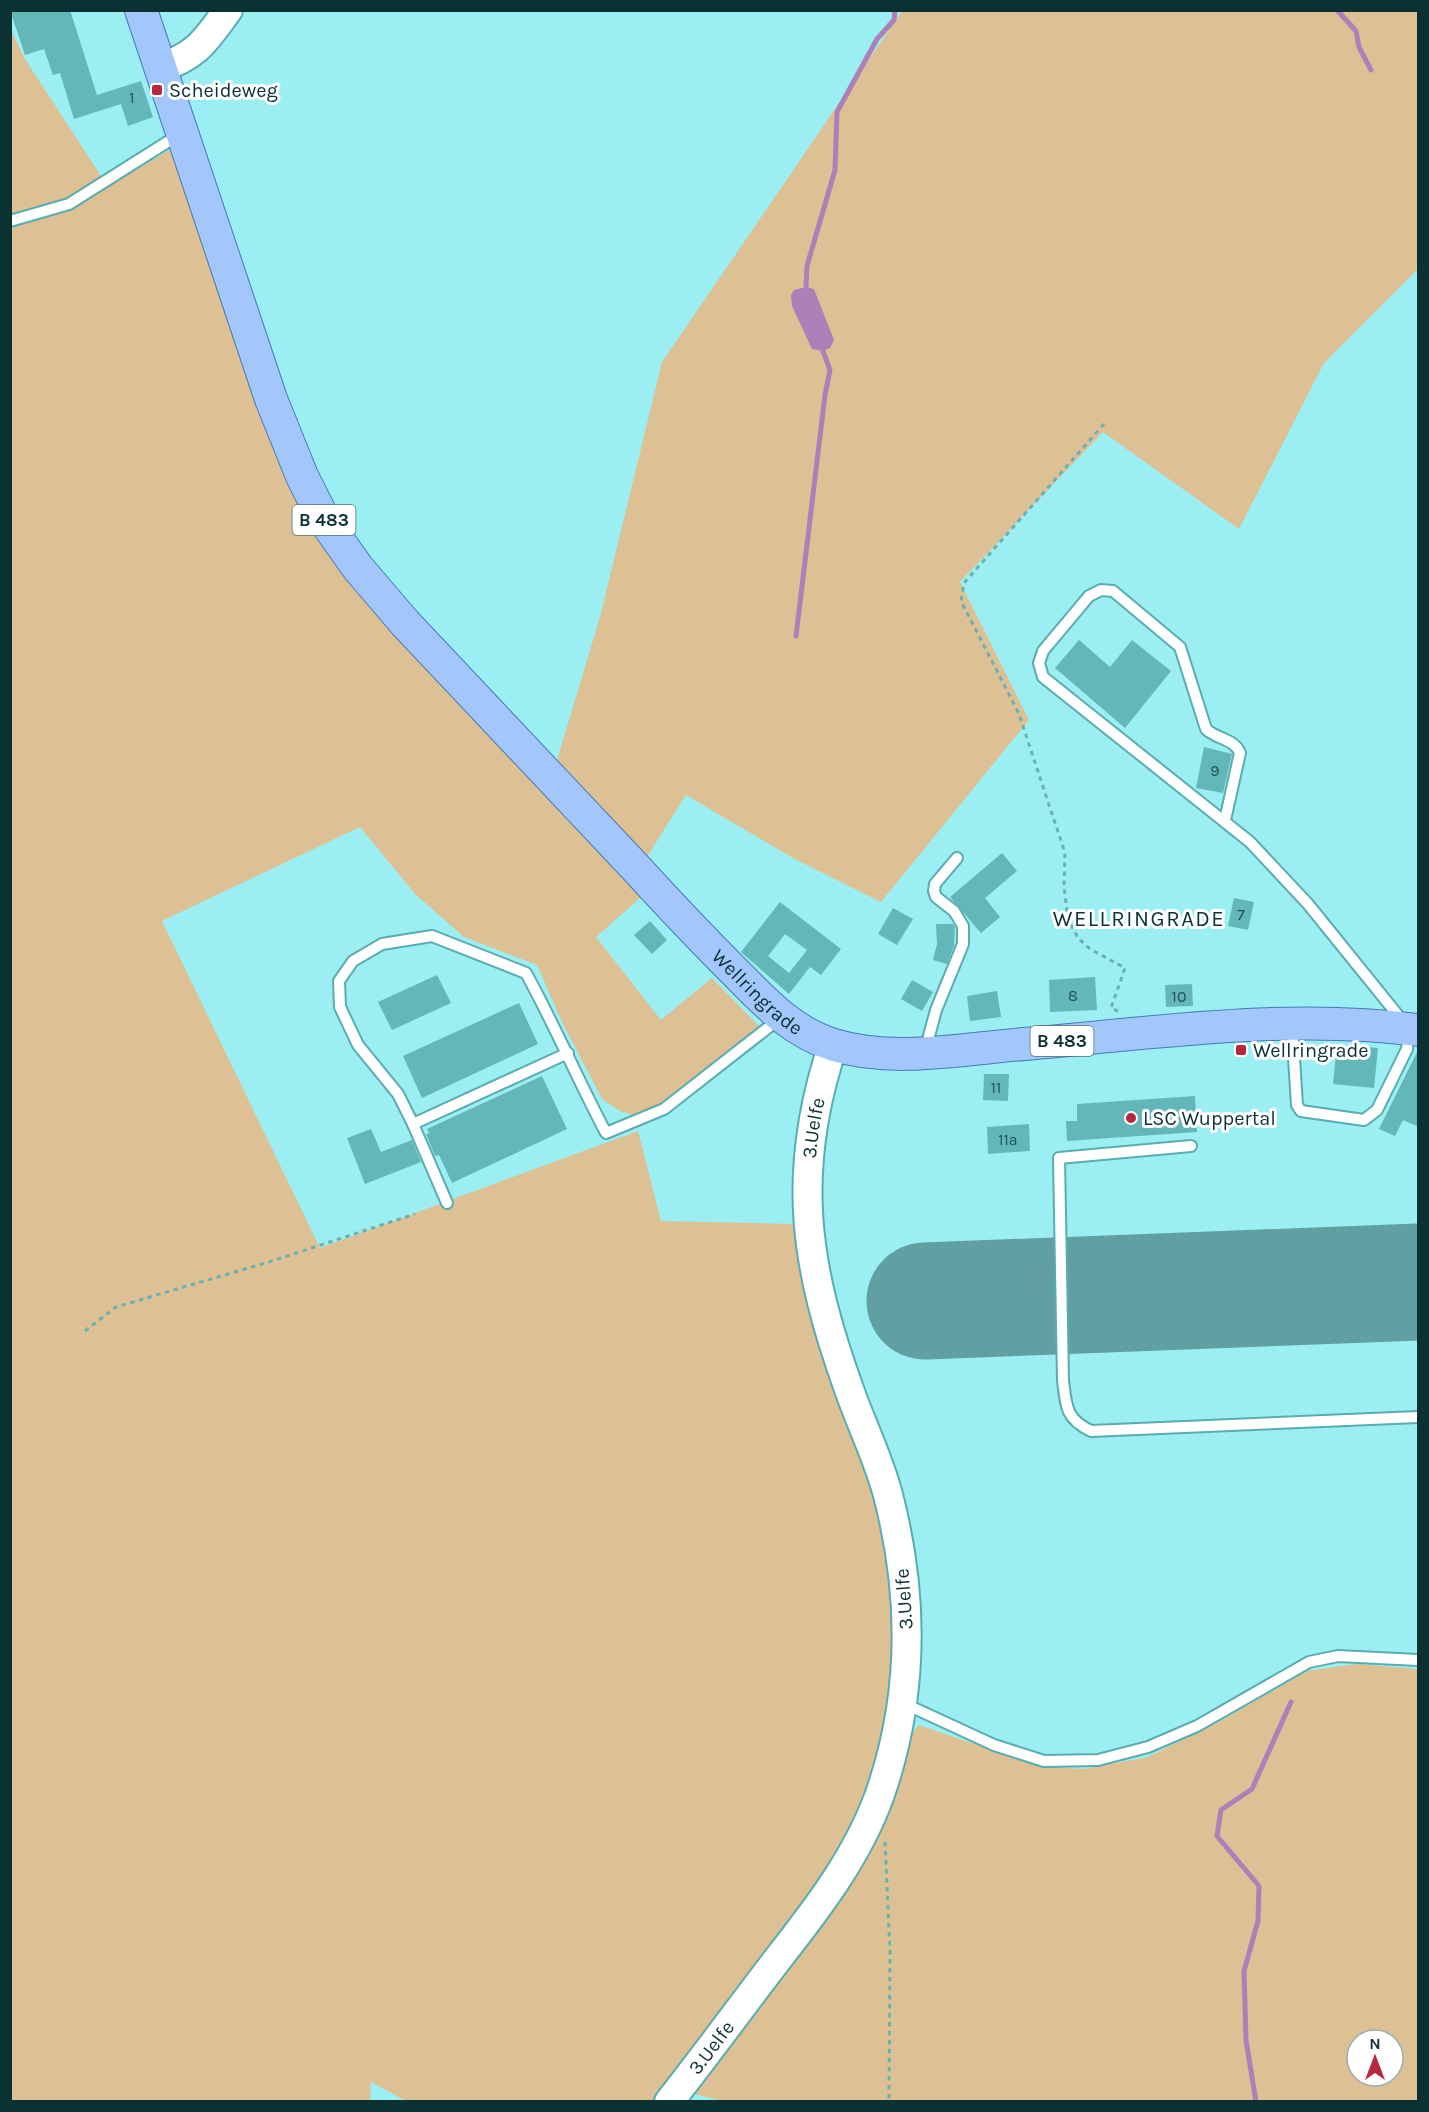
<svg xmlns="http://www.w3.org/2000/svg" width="1429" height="2112" viewBox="0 0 1429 2112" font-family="Karla,sans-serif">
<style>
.green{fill:#ddc093;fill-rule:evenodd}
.water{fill:#ac80b9}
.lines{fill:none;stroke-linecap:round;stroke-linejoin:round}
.stream{stroke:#ac80b9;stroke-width:5}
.runway{stroke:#60a0a2;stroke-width:117}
.building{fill:#63b7b9;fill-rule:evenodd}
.lane-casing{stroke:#59adb0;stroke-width:14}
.secondary-casing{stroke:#59adb0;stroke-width:32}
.primary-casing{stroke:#467ab5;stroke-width:34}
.path{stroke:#6cb0b2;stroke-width:3;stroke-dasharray:4.5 4.5;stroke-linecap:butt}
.lane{stroke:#fff;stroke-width:10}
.secondary{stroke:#fff;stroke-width:28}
.primary{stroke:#a3c7fd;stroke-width:32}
.poi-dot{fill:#b8273d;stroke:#fff;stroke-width:2}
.labels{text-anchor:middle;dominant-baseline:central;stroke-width:6;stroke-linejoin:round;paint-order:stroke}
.number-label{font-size:16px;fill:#225254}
.shield{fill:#fff;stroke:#556f70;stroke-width:1.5}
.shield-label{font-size:18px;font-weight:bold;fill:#0c3132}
.poi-label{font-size:20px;fill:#0c3132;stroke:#fff;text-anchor:start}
.street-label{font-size:20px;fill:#0c3132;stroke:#fff}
.quarter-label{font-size:22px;letter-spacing:1.5px;fill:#0c3132;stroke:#fff}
</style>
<rect width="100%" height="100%" fill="#9beff2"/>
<!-- green -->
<g class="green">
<path d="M 902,11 L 1418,11 L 1418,269 L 1324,363 L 1239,529 L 1103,432 L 960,582 L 1029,720 L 881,902 L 793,858 L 686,795 L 643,863 L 554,770 L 600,617 L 662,362 Z"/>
<path d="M 10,28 L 25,59 L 103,179 L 78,196 L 10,216 Z"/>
<path d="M 175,147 L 297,476 L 649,890 L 596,937 L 661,1020 L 712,978 L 761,1028 L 662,1106 L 639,1117 L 620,1111 L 602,1099 L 562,1022 L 537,965 L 464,937 L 415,894 L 360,827 L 162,921 L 320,1248 L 638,1131 L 661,1221 L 792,1224 L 875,1494 L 891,1559 L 897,1626 L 893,1688 L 868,1794 L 841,1856 L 654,2101 L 406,2101 L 371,2082 L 370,2101 L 11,2102 L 11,226 L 70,208 Z"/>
<path d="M 1356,1664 L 1418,1669 L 1418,2101 L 726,2102 L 687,2092 L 790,1958 L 905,1742 L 919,1725 L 1039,1766 L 1084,1769 L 1148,1757 L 1224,1719 L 1307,1671 ZM 1357,2040 L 1393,2040 L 1393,2076 L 1357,2076 Z"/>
</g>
<!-- water -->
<path class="water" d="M 806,287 L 814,289 L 834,340 L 830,348 L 823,351 L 812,349 L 792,306 L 791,295 L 794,290 Z"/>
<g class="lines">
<!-- stream -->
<g class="stream">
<path d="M 1337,10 L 1356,31 L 1359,47 L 1371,70"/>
<path d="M 806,287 L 807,266 L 835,170 L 837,112 L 877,39 L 894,20 L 895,10"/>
<path d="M 796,636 L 825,395 L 830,370 L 823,351"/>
<path d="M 1256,2102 L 1246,2040 L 1244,1971 L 1258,1921 L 1259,1886 L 1217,1836 L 1221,1810 L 1252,1789 L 1291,1702"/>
</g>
<!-- runway -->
<path class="runway" d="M 925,1301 L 1418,1282"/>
</g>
<!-- building -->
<g class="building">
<path d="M 10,10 L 70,10 L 97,95 L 141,81 L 153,117 L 128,126 L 121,104 L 74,119 L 60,73 L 53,75 L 44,49 L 25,55 Z"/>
<path d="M 1079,640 L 1110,667 L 1132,640 L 1171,671 L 1125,728 L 1055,668 Z"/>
<path d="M 1204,747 L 1232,754 L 1223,793 L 1196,788 Z"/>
<path d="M 1002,853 L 1017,871 L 985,898 L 1000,917 L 981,933 L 950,897 Z"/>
<path d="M 1234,898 L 1254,902 L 1248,930 L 1228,926 Z"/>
<path d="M 780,902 L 841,949 L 821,975 L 810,967 L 789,994 L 741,952 ZM 785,934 L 807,950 L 789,973 L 768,956 Z"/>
<path d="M 893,908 L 913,919 L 897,945 L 878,934 Z"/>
<path d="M 650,921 L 667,940 L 652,954 L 634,935 Z"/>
<path d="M 936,924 L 953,924 L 955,927 L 954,946 L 947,964 L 933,960 L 937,944 Z"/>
<path d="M 437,975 L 451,1003 L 392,1030 L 378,1002 Z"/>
<path d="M 1095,977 L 1097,1010 L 1050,1012 L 1049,980 Z"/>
<path d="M 912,980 L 933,992 L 922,1011 L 901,999 Z"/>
<path d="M 1192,984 L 1193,1006 L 1166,1007 L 1165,985 Z"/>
<path d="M 997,991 L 1001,1017 L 970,1021 L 967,996 Z"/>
<path d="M 519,1003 L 538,1044 L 422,1098 L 403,1056 Z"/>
<path d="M 1337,1045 L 1378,1048 L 1374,1088 L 1333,1084 Z"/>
<path d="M 1419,1048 L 1419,1127 L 1403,1120 L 1395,1136 L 1379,1129 Z"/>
<path d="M 984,1074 L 1009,1074 L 1008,1101 L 983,1100 Z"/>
<path d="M 542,1076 L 567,1129 L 452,1183 L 439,1155 L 435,1156 L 426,1134 L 429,1133 L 427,1129 Z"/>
<path d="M 1195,1096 L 1197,1132 L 1067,1141 L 1066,1121 L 1077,1121 L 1077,1104 Z"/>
<path d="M 1029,1124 L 1030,1151 L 988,1154 L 987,1127 Z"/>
<path d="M 371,1129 L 381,1152 L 412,1140 L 421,1162 L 365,1184 L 347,1138 Z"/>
</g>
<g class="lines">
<defs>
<g id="lane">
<path d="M 10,221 L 69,204 L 180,134"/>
<path d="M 1225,820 L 1240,753 C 1235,739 1216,739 1206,729 L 1180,647 L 1113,591 L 1101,590 L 1089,596 L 1043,651 L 1039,663 L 1043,677 L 1250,842 L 1308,904 L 1409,1029 L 1407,1049 L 1377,1110 L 1364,1120 L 1301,1111 L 1297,1105 L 1292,1027"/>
<path d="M 925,1051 L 936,1010 L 963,944 L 963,926 L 954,911 L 936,897 L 934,891 L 935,884 L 957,858"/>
<path d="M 568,1053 L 413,1124 L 398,1094 L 358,1045 L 340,1007 L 339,981 L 353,961 L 382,944 L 432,936 L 526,973 C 555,1026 578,1080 606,1133 L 664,1109 L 779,1019"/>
<path d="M 413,1124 L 447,1203"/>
<path d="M 1191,1146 L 1059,1158 L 1063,1380 C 1066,1407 1066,1419 1091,1431 L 1418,1417"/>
<path d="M 903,1703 L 994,1745 L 1044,1761 L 1098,1760 L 1148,1747 L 1197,1726 L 1309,1662 L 1338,1656 L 1418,1660"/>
</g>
<g id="secondary">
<path d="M 160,68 C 198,55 205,41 228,10"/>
<path id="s1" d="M 669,2102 C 706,2055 741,2007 777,1960 C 817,1909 858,1856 880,1794 C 914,1696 914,1595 888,1495 C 879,1460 862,1426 850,1392 C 805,1268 790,1173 833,1045"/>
</g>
<g id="primary">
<path id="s2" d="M 141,10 L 271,399 L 302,476 L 324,520 L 358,568 L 405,623 C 481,704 558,785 635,867 C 667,902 700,937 734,971 C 764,1001 791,1032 834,1045 C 893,1063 963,1049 1024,1044 C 1154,1033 1288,1013 1418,1030"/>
</g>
</defs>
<!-- lane casing -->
<use href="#lane" class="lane-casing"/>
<!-- secondary casing -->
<use href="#secondary" class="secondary-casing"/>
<!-- primary casing -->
<use href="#primary" class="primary-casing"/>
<!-- path -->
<g class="path">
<path d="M 1104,424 L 964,583 L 961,601 L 1019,714 L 1065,853 L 1064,887 L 1068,919 L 1078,938 L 1090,949 L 1125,968 L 1111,1008 L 1118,1011"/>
<path d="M 85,1331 L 116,1307 L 272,1261 L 415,1214"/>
<path d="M 885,1842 L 890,1951 L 889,2102"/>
</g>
<!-- lane -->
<use href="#lane" class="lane"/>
<!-- secondary -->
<use href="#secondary" class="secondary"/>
<!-- primary -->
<use href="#primary" class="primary"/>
</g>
<!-- markers -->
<g class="poi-dot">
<rect x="151" y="84" width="12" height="12" rx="3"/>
<rect x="1235" y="1044" width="12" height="12" rx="3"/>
<circle cx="1131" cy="1118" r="6"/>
</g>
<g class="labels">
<!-- number labels -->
<g class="number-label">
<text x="132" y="97">1</text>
<text x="1215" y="770">9</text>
<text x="1241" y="914">7</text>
<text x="1073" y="995">8</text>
<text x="1179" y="996">10</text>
<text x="996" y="1087">11</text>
<text x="1008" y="1139">11a</text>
</g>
<!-- shield labels -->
<g class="shield">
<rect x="292.5" y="505" width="63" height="30" rx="4.5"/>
<rect x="1030.5" y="1026" width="63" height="30" rx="4.5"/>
</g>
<g class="shield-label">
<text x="324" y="520">B 483</text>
<text x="1062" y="1041">B 483</text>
</g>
<!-- poi labels -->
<g class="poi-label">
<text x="169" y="90">Scheideweg</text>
<text x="1253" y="1050">Wellringrade</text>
<text x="1143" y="1118">LSC Wuppertal</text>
</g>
<!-- street labels -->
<g class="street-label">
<text stroke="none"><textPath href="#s2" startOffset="1184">Wellringrade</textPath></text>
<text stroke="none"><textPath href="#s1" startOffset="1058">3.Uelfe</textPath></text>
<text transform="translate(904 1599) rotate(-94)">3.Uelfe</text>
<text stroke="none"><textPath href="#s1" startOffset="69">3.Uelfe</textPath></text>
</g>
<!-- quarter labels -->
<g class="quarter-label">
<text x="1139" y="919">WELLRINGRADE</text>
</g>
</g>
<!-- border -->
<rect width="1429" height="2112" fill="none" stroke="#0c3132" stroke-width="24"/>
<!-- north arrow -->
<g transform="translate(1375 2058)"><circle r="28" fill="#ffffff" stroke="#9eadad" stroke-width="1.5"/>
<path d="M0-4.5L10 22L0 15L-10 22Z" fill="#b8273d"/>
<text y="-9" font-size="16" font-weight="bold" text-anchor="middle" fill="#0c3132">N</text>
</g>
</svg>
